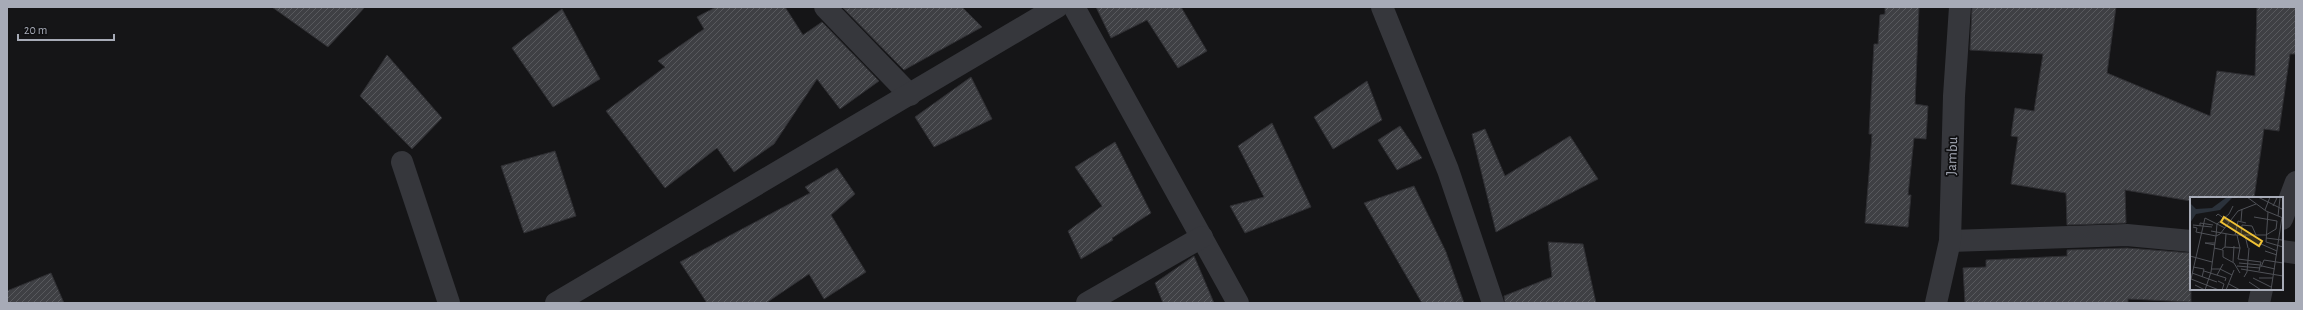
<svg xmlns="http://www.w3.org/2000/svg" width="2303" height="310" viewBox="0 0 2303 310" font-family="'Alegreya Sans',sans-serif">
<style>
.building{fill:url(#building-hatch);stroke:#2f2f33}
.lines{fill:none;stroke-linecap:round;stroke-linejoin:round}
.minor{stroke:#36373c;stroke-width:22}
.tertiary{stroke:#36373c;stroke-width:22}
.labels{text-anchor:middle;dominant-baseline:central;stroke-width:3.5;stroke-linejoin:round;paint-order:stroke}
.street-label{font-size:15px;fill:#a7abb7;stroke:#101012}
.inset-road{fill:none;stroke:#4f5157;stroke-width:1}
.view{fill:#f0c235;fill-opacity:0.15;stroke:#f0c235;stroke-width:2}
.inset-edge{fill:none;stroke:#a7abb7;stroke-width:2}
</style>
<defs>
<pattern id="building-hatch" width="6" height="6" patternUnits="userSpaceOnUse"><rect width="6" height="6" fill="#3f4044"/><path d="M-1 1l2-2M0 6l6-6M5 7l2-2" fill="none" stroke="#58595d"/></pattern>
</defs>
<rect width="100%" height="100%" fill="#151517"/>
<!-- building -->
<g class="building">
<path d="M 272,7 L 365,7 L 328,47 Z"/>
<path d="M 716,7 L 785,7 L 803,35 L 822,22 L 879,81 L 840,109 L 817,79 L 774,144 L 734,172 L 717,148 L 665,188 L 606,111 L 665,67 L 658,61 L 704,29 L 697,17 Z"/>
<path d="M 962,7 L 982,27 L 904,70 L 843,8 Z"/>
<path d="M 1096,7 L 1181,7 L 1207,51 L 1178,68 L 1147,20 L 1111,38 Z"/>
<path d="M 1885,7 L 1919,7 L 1915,104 L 1928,106 L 1926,139 L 1914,138 L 1908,195 L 1911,195 L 1908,227 L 1865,223 L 1870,162 L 1872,134 L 1869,134 L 1874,44 L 1878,44 L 1880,15 L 1885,14 Z"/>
<path d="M 1972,7 L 2116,7 L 2107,73 L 2210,116 L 2217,71 L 2255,76 L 2257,7 L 2296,7 L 2296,54 L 2290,54 L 2279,131 L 2264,129 L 2254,198 L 2191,198 L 2191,201 L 2125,190 L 2126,223 L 2067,225 L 2066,193 L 2011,184 L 2018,137 L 2011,136 L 2015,108 L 2034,111 L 2043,54 L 1970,50 Z"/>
<path d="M 562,9 L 600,79 L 553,107 L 512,48 Z"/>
<path d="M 387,55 L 442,118 L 412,149 L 360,96 Z"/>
<path d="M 971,77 L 992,119 L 934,147 L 915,117 Z"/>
<path d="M 1367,81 L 1382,120 L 1333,149 L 1314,117 Z"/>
<path d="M 1272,123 L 1311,207 L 1245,233 L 1230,206 L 1264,197 L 1238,146 Z"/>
<path d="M 1400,126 L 1422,158 L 1397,170 L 1378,140 Z"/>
<path d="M 1485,129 L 1505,176 L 1570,136 L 1598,179 L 1496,232 L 1472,134 Z"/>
<path d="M 1115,142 L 1151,213 L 1112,238 L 1113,240 L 1081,259 L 1068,231 L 1102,206 L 1075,167 Z"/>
<path d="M 555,151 L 576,216 L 524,233 L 501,166 Z"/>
<path d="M 837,168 L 855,194 L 831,215 L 866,272 L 824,299 L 809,274 L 766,303 L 707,303 L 680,262 L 810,193 L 805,187 Z"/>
<path d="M 1414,186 L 1446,252 L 1464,303 L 1422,303 L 1364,203 Z"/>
<path d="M 1548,242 L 1583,244 L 1596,303 L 1505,303 L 1504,296 L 1552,277 Z"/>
<path d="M 2127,248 L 2191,253 L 2191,302 L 2128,299 L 2128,303 L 1965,303 L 1963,268 L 1986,267 L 1986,260 L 2067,256 L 2067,250 Z"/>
<path d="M 1194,256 L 1214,303 L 1163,303 L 1155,283 Z"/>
<path d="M 51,273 L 64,303 L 7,303 L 7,291 Z"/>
</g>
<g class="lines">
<!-- minor -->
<g class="minor">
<path d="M 825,7 L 910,95"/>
<path d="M 1074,7 L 1238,303"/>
<path d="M 1382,7 L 1448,170 L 1493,303"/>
<path d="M 402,162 L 449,303"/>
<path d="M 2282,219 L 2296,182"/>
<path d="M 1950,241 L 2127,235 L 2191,241"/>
<path d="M 2282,251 L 2296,253"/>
<path d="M 556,303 L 1057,7"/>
<path d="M 1087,303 L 1202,237"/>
<path d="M 2259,303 L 2262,289"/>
</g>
<!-- tertiary -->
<path class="tertiary" d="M 1936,303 L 1950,241 L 1954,96 L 1960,7"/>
</g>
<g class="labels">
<!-- street labels -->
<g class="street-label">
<text transform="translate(1952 156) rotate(-88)">Jambu</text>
</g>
</g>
<!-- overview -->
<g transform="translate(2190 197)">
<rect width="93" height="93" fill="#151517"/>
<path d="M 37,0 L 43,0 L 30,13 L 6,17 L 0,26 L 0,6 L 6,12 L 22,11 Z" fill="#2b323b"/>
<path class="inset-road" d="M 57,0 L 76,14 L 93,21M 68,0 L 92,12M 82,0 L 87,1 L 83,9M 75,13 L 80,0M 78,15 L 76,45 L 93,50M 26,19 L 28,17 L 39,25M 88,19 L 90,1M 64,20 L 87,24M 51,24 L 52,12M 3,28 L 22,30M 10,29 L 10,26 L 23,28M 3,30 L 7,31 L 6,35 L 26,39 L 27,27 L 39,17 L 43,9M 21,34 L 43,38 L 76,38 L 86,32 L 87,24M 45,38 L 48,24 L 56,26M 47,38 L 50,51 L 48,62 L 71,65 L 69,74M 51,38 L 52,28 L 62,29 L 66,38M 55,38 L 58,51M 76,41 L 92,43M 71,47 L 87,54M 25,48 L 15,46 L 25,46M 35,50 L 36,37M 24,51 L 33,53 L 33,60 L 44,66 L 50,76M 32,52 L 35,50 L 50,51M 75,54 L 87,58M 0,59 L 22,65M 43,65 L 44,49M 49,66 L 70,68M 47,69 L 70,71M 72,69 L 85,72M 3,70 L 14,72 L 12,80M 71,70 L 74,63 L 93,66M 21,72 L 30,72 L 42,78M 51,72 L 93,79M 14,74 L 36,81 L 35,84M 2,76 L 27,85M 27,78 L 33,67M 54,80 L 57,75 L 59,51M 63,81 L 81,90M 69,81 L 83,81M 1,82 L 15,21 L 35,31M 1,82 L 29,93M 28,84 L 34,87 L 32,93M 59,85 L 71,93M 39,87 L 50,93M 5,88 L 15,93 L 21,75 L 26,39 L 30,37 L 48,14 L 66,7M 36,93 L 44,73M 81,93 L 92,20"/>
<path class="view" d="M 34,20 L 72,44 L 69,49 L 31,25 Z"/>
<rect width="93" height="93" class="inset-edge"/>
</g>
<!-- border -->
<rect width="2303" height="310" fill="none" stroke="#a7abb7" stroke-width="16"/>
<!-- scale -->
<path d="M18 34v6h96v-6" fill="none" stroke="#a7abb7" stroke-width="2"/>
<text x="24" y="34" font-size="12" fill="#a7abb7" stroke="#101012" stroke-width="3" paint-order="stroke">20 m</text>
</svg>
